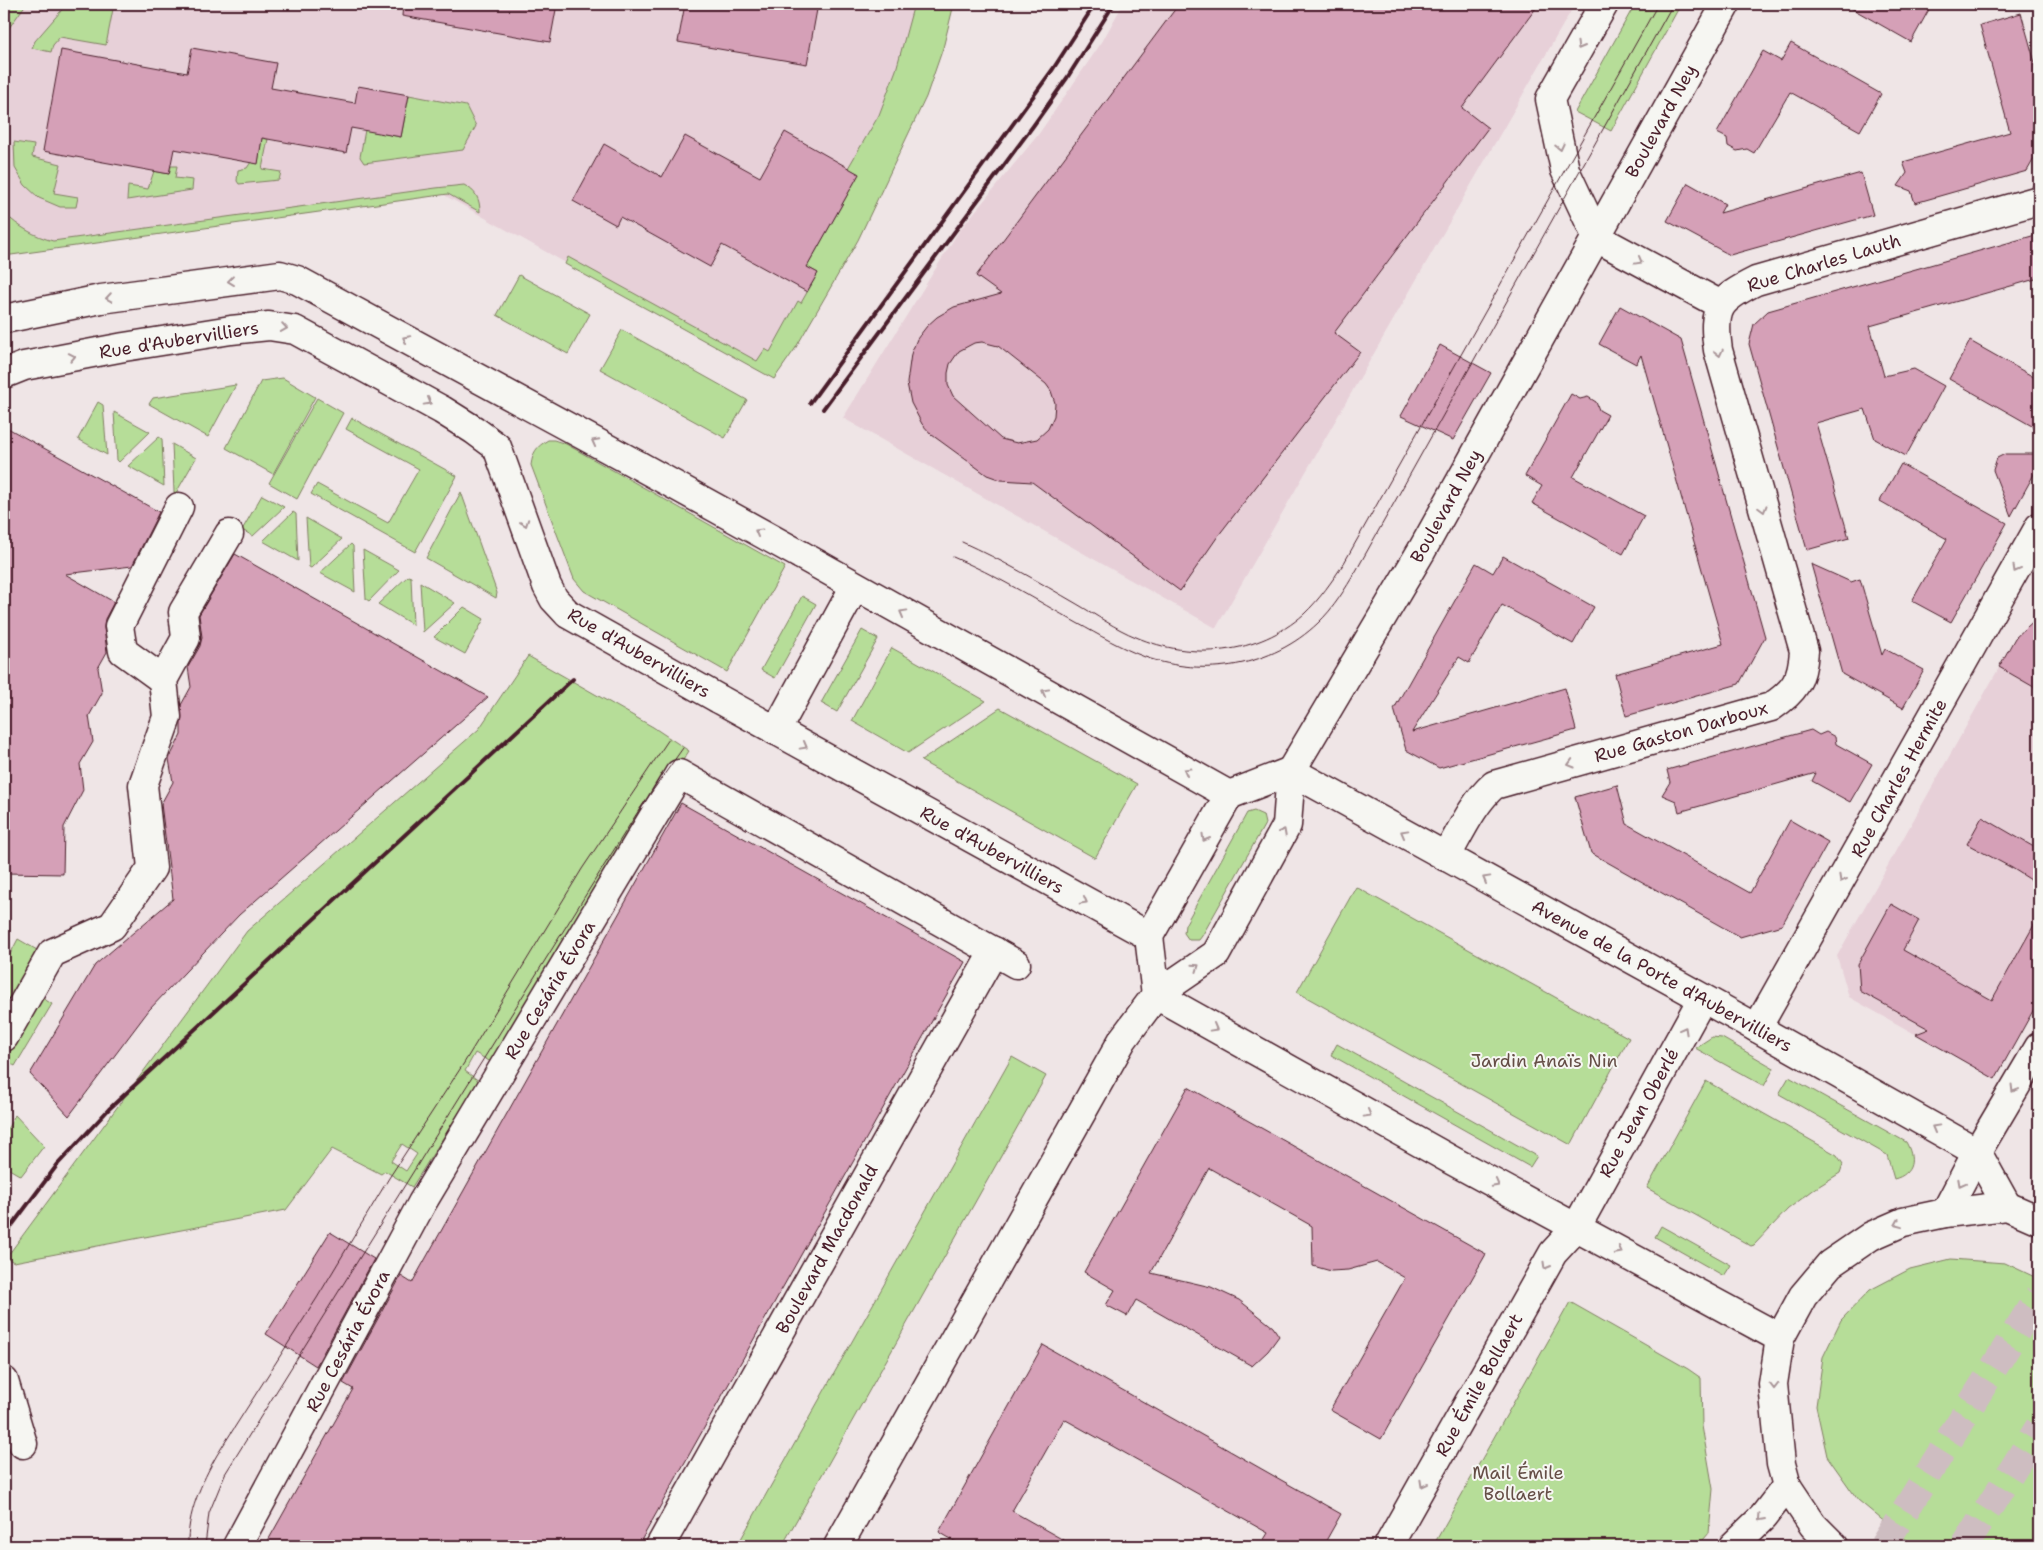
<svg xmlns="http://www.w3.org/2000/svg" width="2043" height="1550" viewBox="0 0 2043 1550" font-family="'Shantell Sans',sans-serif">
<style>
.built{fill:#e7d0d8}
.green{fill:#b6dd98;stroke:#807e62;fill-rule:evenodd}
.building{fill:#d5a0b7;stroke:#4a1f2b;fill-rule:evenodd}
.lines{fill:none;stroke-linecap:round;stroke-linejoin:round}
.highway-tunnel{stroke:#cebdc1;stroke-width:28;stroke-dasharray:28 14;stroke-linecap:butt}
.minor-casing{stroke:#4a1f2b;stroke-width:31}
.major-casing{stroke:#4a1f2b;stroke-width:31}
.highway-casing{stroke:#4a1f2b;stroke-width:31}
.minor{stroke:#f6f6f2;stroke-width:28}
.major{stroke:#f6f6f2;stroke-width:28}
.highway{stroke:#f6f6f2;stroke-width:28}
.tram{stroke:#4a1f2b;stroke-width:1}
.rail{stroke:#4a1f2b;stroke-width:4}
.major-bridge-casing{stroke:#4a1f2b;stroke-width:31;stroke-linecap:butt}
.major-bridge{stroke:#f6f6f2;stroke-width:28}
.oneway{stroke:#a99598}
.labels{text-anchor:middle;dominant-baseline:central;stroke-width:4;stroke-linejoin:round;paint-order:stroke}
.street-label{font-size:18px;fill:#4a1f2b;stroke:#f6f6f2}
.park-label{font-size:18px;fill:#654e46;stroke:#f6f6f2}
</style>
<rect width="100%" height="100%" fill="#efe5e6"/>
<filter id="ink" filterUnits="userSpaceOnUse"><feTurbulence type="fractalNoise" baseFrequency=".02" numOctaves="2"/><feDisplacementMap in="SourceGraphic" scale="10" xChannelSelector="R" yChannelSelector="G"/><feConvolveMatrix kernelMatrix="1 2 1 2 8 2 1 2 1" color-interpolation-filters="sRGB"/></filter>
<g filter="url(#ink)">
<!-- built -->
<g class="built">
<path d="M 4,4 L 954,4 L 943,48 L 926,97 L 858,240 L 795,349 L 774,379 L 444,195 L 6,255 L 4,253 Z"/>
<path d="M 1123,4 L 1575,4 L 1216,628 L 843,418 L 959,231 L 1038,135 L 1102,42 Z"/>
<path d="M 2034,623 L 2039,625 L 2039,1000 L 1995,1079 L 1849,997 L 1837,956 L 2018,634 L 2023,636 Z"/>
</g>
<!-- green -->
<g class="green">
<path d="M 4,4 L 26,4 L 4,35 Z"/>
<path d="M 67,4 L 114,4 L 106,45 L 60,37 L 53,45 L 51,52 L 32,48 L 35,41 Z"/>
<path d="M 914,4 L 954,4 L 943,48 L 926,97 L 858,240 L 795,349 L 774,379 L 565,264 L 568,257 L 757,361 L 765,349 L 770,352 L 798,301 L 801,303 L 818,273 L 807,267 L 859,174 L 848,168 L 879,115 L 896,70 Z"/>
<path d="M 1635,4 L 1681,4 L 1611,131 L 1575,112 Z"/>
<path d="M 409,95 L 466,106 L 476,126 L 463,150 L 364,163 L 360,157 L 365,130 L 401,137 Z"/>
<path d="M 262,138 L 268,139 L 262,169 L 281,172 L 279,180 L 239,184 L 237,181 L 238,170 L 247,168 L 251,162 L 258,163 Z"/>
<path d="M 14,142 L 34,145 L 32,157 L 61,164 L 54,193 L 78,197 L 76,207 L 60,207 L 39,198 L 25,185 L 15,168 Z"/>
<path d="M 171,166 L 177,166 L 175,178 L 193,180 L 192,190 L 127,200 L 128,186 L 148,189 L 154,171 L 169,174 Z"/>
<path d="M 464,185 C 476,191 480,199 480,212 L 448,194 L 4,256 L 4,213 C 19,227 34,236 53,241 L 436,188 Z"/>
<path d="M 519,275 L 590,314 L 568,354 L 497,315 Z"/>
<path d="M 622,330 L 747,400 L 725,438 L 600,369 Z"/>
<path d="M 283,378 L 315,397 L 273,474 L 226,448 L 261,381 Z"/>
<path d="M 236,385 L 208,437 L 149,404 L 153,398 Z"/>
<path d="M 317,398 L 343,413 L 297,499 L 269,483 Z"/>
<path d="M 98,402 L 103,405 L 107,455 L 78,439 Z"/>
<path d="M 114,412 L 150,432 L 119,462 L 117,460 Z"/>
<path d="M 352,418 L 457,476 L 415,552 L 311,494 L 317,484 L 388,523 L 419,469 L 346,429 Z"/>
<path d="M 159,437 L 162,439 L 164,486 L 128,466 Z"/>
<path d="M 548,440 L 554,440 L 566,444 L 785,567 L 727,672 L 584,591 L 574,579 L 531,465 C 533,452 536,447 548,440 Z"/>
<path d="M 172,444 L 196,458 L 176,493 L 174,492 Z"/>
<path d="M 461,492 L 497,593 L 496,598 L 426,558 Z"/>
<path d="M 262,495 L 284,507 L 253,536 L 242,530 Z"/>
<path d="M 293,512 L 296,514 L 298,561 L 263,541 Z"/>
<path d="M 306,518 L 342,539 L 311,568 L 309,567 Z"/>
<path d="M 351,544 L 353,546 L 355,592 L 320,573 Z"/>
<path d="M 363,550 L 399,570 L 369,601 L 366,599 Z"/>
<path d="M 408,576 L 411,577 L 413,625 L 378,604 Z"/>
<path d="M 420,582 L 455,603 L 423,632 Z"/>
<path d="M 802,596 L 816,604 L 775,678 L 761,670 Z"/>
<path d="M 464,607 L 484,619 L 465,654 L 434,637 Z"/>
<path d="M 862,630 L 878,639 L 837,712 L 821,703 Z"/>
<path d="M 892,648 L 986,701 L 908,753 L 852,721 Z"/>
<path d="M 528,656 L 653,727 L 689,751 L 589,903 L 491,1062 L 475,1053 L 465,1071 L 479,1081 L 412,1187 L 385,1171 L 381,1174 L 332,1149 L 286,1210 L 14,1262 L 6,1258 L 247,931 L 479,729 ZM 402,1144 L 417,1154 L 406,1171 L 391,1161 Z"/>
<path d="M 1000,708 L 1137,784 L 1095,858 L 921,761 Z"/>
<path d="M 1254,811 L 1263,815 L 1265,824 L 1202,936 L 1199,940 L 1189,940 L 1184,933 L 1185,925 L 1247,813 Z"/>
<path d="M 1356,887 L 1629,1038 L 1571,1145 L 1297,992 Z"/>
<path d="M 18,939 L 37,950 L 4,1010 L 4,966 Z"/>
<path d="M 39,996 L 52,1004 L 15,1066 L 4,1060 L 4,1057 Z"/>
<path d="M 1712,1037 L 1722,1038 L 1774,1068 L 1764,1086 L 1695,1048 Z"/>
<path d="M 1337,1044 L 1537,1156 L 1530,1167 L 1331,1055 Z"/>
<path d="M 1012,1057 L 1046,1076 L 782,1546 L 737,1546 Z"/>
<path d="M 1789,1077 L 1906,1142 C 1915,1158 1914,1174 1894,1179 L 1887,1155 L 1779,1094 Z"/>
<path d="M 1706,1081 L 1837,1155 L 1843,1164 L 1840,1173 L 1816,1188 L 1788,1209 L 1754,1245 L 1751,1246 L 1647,1188 Z"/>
<path d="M 15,1115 L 44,1146 L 21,1176 L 4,1166 L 4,1135 Z"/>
<path d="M 1661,1226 L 1731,1265 L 1724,1276 L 1655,1237 Z"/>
<path d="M 1951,1259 L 2005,1263 L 2039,1279 L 2039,1546 L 1918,1546 L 1904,1538 L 1858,1500 L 1827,1456 L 1816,1406 L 1823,1357 L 1841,1320 L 1870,1290 L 1910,1269 Z"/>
<path d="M 1570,1302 L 1688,1369 L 1701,1378 L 1702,1426 L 1713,1489 L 1709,1533 L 1698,1546 L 1433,1546 Z"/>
</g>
<!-- building -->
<g class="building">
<path d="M 403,4 L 557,4 L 550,42 L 402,16 Z"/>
<path d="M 685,4 L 818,4 L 807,64 L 678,42 Z"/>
<path d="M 1179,4 L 1539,4 L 1462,108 L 1488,128 L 1334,333 L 1360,352 L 1218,536 L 1180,591 L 1032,482 L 1001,480 L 987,475 L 932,435 L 922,424 L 911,403 L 907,383 L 911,354 L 917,339 L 927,326 L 937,317 L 954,307 L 1001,294 L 976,276 ZM 982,342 L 998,346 L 1046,384 L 1051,391 L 1055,403 L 1054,416 L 1048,429 L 1037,439 L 1017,443 L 1001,439 L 953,396 L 948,385 L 948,373 L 950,364 L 959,351 L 974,343 Z"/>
<path d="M 1844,4 L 1932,4 L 1911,42 Z"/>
<path d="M 2021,13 L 2039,77 L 2039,150 L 2027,171 L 1915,203 L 1911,191 L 1898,186 L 1907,173 L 1903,162 L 2010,132 L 1980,25 Z"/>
<path d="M 1791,43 L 1881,94 L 1860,131 L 1790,92 L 1754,153 L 1747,149 L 1737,151 L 1728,146 L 1727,138 L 1717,133 L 1763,51 L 1781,61 Z"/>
<path d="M 192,48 L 276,63 L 271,88 L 355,103 L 358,86 L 409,95 L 401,137 L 351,128 L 346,153 L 262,138 L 258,164 L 174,149 L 169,174 L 43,151 L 61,50 L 187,73 Z"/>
<path d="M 785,132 L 859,174 L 807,267 L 818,273 L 807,292 L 722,245 L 710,267 L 620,217 L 616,225 L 573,201 L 604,144 L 662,177 L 685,136 L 760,177 Z"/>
<path d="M 1861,173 L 1873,215 L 1730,255 L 1667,221 L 1688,183 L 1725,204 L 1720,213 Z"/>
<path d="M 2039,234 L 2039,278 L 1870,326 L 1884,376 L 1914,369 L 1944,386 L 1906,456 L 1875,439 L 1865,409 L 1816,423 L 1849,538 L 1807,550 L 1749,344 L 1754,324 L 1768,311 Z"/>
<path d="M 1620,306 L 1681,340 L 1765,637 L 1739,684 L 1626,716 L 1615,674 L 1723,644 L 1641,355 L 1636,364 L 1599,344 Z"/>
<path d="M 1970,341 L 2039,380 L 2039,430 L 1949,379 Z"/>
<path d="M 1440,345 L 1491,373 L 1453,440 L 1401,416 Z"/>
<path d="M 1571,394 L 1580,399 L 1588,397 L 1596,402 L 1599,410 L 1608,415 L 1573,477 L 1644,516 L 1623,554 L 1532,503 L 1542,486 L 1525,476 Z"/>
<path d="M 4,426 L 159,512 L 132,566 L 65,574 L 114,602 L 105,619 L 104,628 L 107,652 L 98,668 L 102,693 L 89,716 L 93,742 L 80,764 L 83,790 L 64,827 L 63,874 L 4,873 Z"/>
<path d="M 2005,454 L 2039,454 L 2039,465 L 2011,516 L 1993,470 L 1997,458 Z"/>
<path d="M 1901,464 L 2007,523 L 1951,622 L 1912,601 L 1947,539 L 1880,501 Z"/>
<path d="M 235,554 L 488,697 L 239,915 L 149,1010 L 69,1116 L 30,1074 L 95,965 L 173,899 L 161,804 L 173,782 L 169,759 L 181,735 L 181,705 L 191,687 L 188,667 L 200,646 L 202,637 L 199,615 Z"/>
<path d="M 1503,556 L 1594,607 L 1573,644 L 1502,605 L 1469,663 L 1459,657 L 1412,732 L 1565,688 L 1576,730 L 1439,768 L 1406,750 L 1394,709 L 1476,563 L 1493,573 Z"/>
<path d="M 1811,564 L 1851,582 L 1860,579 L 1882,655 L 1885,649 L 1924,670 L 1903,708 L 1842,674 Z"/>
<path d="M 2039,616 L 2039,690 L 1999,667 L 2015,638 Z"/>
<path d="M 1811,730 L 1819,735 L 1826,732 L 1835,737 L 1836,744 L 1872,764 L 1850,802 L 1812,781 L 1816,773 L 1679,812 L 1676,801 L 1662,795 L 1670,782 L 1667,770 Z"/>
<path d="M 1617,785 L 1627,824 L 1750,893 L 1790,820 L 1828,842 L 1782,925 L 1740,937 L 1591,853 L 1575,797 Z"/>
<path d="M 681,803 L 965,962 L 638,1546 L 265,1546 L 353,1389 L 343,1383 L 401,1276 L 412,1283 Z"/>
<path d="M 1982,817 L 2039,850 L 2039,885 L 2012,868 L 1967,844 Z"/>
<path d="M 1891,904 L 1919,920 L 1903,950 L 1992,1000 L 2039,916 L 2039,1000 L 1995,1079 L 1916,1034 L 1929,1029 L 1860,991 L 1858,964 Z"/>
<path d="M 1188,1087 L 1486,1254 L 1381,1439 L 1330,1410 L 1405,1278 L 1377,1262 L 1348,1270 L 1331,1271 L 1313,1266 L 1312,1226 L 1209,1168 L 1151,1273 L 1211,1287 L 1239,1300 L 1273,1327 L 1279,1336 L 1268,1351 L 1252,1366 L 1136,1300 L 1127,1316 L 1106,1305 L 1115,1290 L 1084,1272 Z"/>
<path d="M 330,1232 L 374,1259 L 316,1366 L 266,1334 Z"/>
<path d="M 1043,1345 L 1341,1514 L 1323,1546 L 1260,1546 L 1268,1533 L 1064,1419 L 1012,1511 L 1074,1546 L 963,1546 L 939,1532 Z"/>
</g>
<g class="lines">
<!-- highway-tunnel -->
<g class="highway-tunnel">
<path d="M 1883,1546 L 2039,1295"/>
<path d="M 1965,1546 L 2039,1427"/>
</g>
<defs>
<g id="minor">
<path d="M 1604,4 L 1550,99 L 1565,170 L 1597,238 L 1721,305"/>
<path d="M 163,680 L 123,651 L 119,626 L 179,507"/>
<path d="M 1446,857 C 1460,833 1473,803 1494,785 L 1771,707 C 1795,691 1802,680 1804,651 L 1718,350 C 1712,308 1718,300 1756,281 L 2039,200"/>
<path d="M 1757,1028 L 2039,527"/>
<path d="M 4,1037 L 52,953 L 112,926 L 152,868 L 143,785 L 167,717 L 163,680 L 186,638 L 183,612 L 229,534"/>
<path d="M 4,1381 L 23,1444"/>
<path d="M 237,1546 L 422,1203 L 679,774 L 1016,964"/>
<path d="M 660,1546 L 994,951"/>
<path d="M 1388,1546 L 1553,1253 L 1576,1228 L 1702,999"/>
</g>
<g id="major">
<path d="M 4,319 L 101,299 L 280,275 L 297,280 L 638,465"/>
<path d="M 4,374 L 24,366 L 124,347 L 231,330 L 269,326 L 295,330 L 442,410 L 474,430 L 497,447 L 547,586 L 554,599 L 568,614"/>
<path d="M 801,555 L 1229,795"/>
<path d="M 719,699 L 1149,936"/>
<path d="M 776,731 L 855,586"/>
<path d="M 1291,771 L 1757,1028 L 1977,1152 L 2007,1206"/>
<path d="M 1156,995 L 1453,1161 L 1780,1338"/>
<path d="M 1156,995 L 1149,936 L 1229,795 L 1291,771"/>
<path d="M 1945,1213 L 1977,1152"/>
<path d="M 838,1546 L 1123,1039 L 1156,995 L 1216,954 L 1287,825 L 1291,771 L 1422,550 L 1726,4"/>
<path d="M 1834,1546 L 1813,1525 L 1787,1486 L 1781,1464 L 1773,1384 L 1780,1338 L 1803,1296 L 1830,1264 L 1871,1236 L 1903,1222 L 1945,1213 L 2007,1206 L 2039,1220"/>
</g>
<g id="highway">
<path d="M 1977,1152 L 2039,1047"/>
<path d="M 1733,1546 L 1763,1517 L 1787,1486"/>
</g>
</defs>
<!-- minor casing -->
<use href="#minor" class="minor-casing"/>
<!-- major casing -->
<use href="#major" class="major-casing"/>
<!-- highway casing -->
<use href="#highway" class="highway-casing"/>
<!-- minor -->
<use href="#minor" class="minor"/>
<!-- major -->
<use href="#major" class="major"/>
<!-- highway -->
<use href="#highway" class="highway"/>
<!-- tram -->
<g class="tram">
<path d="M 962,542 C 1002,560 1039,582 1077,604 C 1096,615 1116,629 1136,637 C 1192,661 1258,655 1304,614 C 1320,599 1332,581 1344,563 L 1658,4"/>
<path d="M 953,557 C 996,575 1036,600 1077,623 C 1099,635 1121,648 1145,657 C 1204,678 1272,667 1318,623 C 1334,608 1345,589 1356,571 L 1673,4"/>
<path d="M 188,1546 C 187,1514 201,1483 217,1455 L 317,1298 L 389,1178 L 464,1063 L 582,869 L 669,739"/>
<path d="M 205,1546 L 209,1513 L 225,1474 L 595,880 L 639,810 L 683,748"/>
</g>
<!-- rail -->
<g class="rail">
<path d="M 810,403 L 1053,69 L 1095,4"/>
<path d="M 823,409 L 1033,126 L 1067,78 L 1114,4"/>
<path d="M 4,1236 L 58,1164 L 109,1109 L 573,679"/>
</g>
<defs>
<g id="major-bridge">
<path d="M 638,465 L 801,555"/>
<path d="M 568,614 L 719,699"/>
</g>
</defs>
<!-- major-bridge casing -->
<use href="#major-bridge" class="major-bridge-casing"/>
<!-- major-bridge -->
<use href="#major-bridge" class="major-bridge"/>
</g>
<!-- one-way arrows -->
<defs><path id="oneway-chevron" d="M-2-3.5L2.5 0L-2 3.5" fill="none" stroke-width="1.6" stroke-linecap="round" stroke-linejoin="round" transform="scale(1.25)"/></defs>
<g class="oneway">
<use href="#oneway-chevron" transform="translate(1580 46) rotate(120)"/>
<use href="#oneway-chevron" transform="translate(1560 147) rotate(77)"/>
<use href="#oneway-chevron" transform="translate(1639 261) rotate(29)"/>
<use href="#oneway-chevron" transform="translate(231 281) rotate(173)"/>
<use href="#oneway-chevron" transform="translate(109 298) rotate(171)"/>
<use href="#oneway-chevron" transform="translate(284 328) rotate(9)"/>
<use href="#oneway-chevron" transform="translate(406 339) rotate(-152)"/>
<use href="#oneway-chevron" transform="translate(1719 353) rotate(77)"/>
<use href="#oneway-chevron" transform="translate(72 357) rotate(-11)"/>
<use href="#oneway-chevron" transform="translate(428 402) rotate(29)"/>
<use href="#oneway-chevron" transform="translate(595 442) rotate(-152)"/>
<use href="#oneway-chevron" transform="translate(1763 509) rotate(74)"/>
<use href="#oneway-chevron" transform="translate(525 523) rotate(70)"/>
<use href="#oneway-chevron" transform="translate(758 532) rotate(-151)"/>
<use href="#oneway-chevron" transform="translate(2016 569) rotate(119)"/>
<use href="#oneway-chevron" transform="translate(903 613) rotate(-151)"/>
<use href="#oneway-chevron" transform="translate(1045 692) rotate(-151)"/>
<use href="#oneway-chevron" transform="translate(804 746) rotate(29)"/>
<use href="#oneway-chevron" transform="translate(1571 764) rotate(164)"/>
<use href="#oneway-chevron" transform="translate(1187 771) rotate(-151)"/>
<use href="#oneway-chevron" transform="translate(1283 832) rotate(-62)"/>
<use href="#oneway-chevron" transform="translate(1404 833) rotate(-151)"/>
<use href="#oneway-chevron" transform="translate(1205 838) rotate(120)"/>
<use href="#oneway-chevron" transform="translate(1486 879) rotate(-151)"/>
<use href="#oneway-chevron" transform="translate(1842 879) rotate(119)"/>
<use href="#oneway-chevron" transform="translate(1084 901) rotate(29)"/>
<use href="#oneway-chevron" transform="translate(1196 967) rotate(-35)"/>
<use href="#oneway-chevron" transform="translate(1214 1028) rotate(29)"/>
<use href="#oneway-chevron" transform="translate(1684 1030) rotate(-61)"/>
<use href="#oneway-chevron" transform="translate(2014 1089) rotate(121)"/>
<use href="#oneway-chevron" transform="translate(1368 1114) rotate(29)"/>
<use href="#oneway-chevron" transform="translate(1935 1128) rotate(-151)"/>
<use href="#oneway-chevron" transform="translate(1961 1183) rotate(118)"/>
<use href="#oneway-chevron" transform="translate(1496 1184) rotate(28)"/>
<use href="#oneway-chevron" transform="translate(1898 1224) rotate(158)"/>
<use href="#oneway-chevron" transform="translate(1619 1251) rotate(28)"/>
<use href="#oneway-chevron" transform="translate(1546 1266) rotate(120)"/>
<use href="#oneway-chevron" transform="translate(1774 1386) rotate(90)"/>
<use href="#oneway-chevron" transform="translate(1423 1484) rotate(119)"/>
<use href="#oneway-chevron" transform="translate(1761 1518) rotate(132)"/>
</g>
</g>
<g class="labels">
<!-- street labels -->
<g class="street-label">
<text transform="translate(1661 121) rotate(-61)">Boulevard Ney</text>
<text transform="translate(1824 263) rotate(-17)">Rue Charles Lauth</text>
<text transform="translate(179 340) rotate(-9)">Rue d'Aubervilliers</text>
<text transform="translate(1446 506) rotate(-61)">Boulevard Ney</text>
<text transform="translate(639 653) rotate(30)">Rue d'Aubervilliers</text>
<text transform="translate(1681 732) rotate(-16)">Rue Gaston Darboux</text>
<text transform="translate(1899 778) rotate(-61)">Rue Charles Hermite</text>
<text transform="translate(992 850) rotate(29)">Rue d'Aubervilliers</text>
<text transform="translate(1662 976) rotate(29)">Avenue de la Porte d'Aubervilliers</text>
<text transform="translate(550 990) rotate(-59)">Rue Cesária Évora</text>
<text transform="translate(1639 1113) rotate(-61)">Rue Jean Oberlé</text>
<text transform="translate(827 1249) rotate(-61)">Boulevard Macdonald</text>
<text transform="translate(348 1341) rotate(-62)">Rue Cesária Évora</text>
<text transform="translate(1479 1385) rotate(-61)">Rue Émile Bollaert</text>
</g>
<!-- park labels -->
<g class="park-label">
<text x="1544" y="1061">Jardin Anaïs Nin</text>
<text x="1518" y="1473">Mail Émile<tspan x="1518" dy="21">Bollaert</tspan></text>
</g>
</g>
<!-- margin -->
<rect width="2043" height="1550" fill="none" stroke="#f6f6f2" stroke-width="20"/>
<rect x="10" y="10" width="2023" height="1530" fill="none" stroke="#4a1f2b" stroke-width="2" filter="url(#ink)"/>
</svg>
